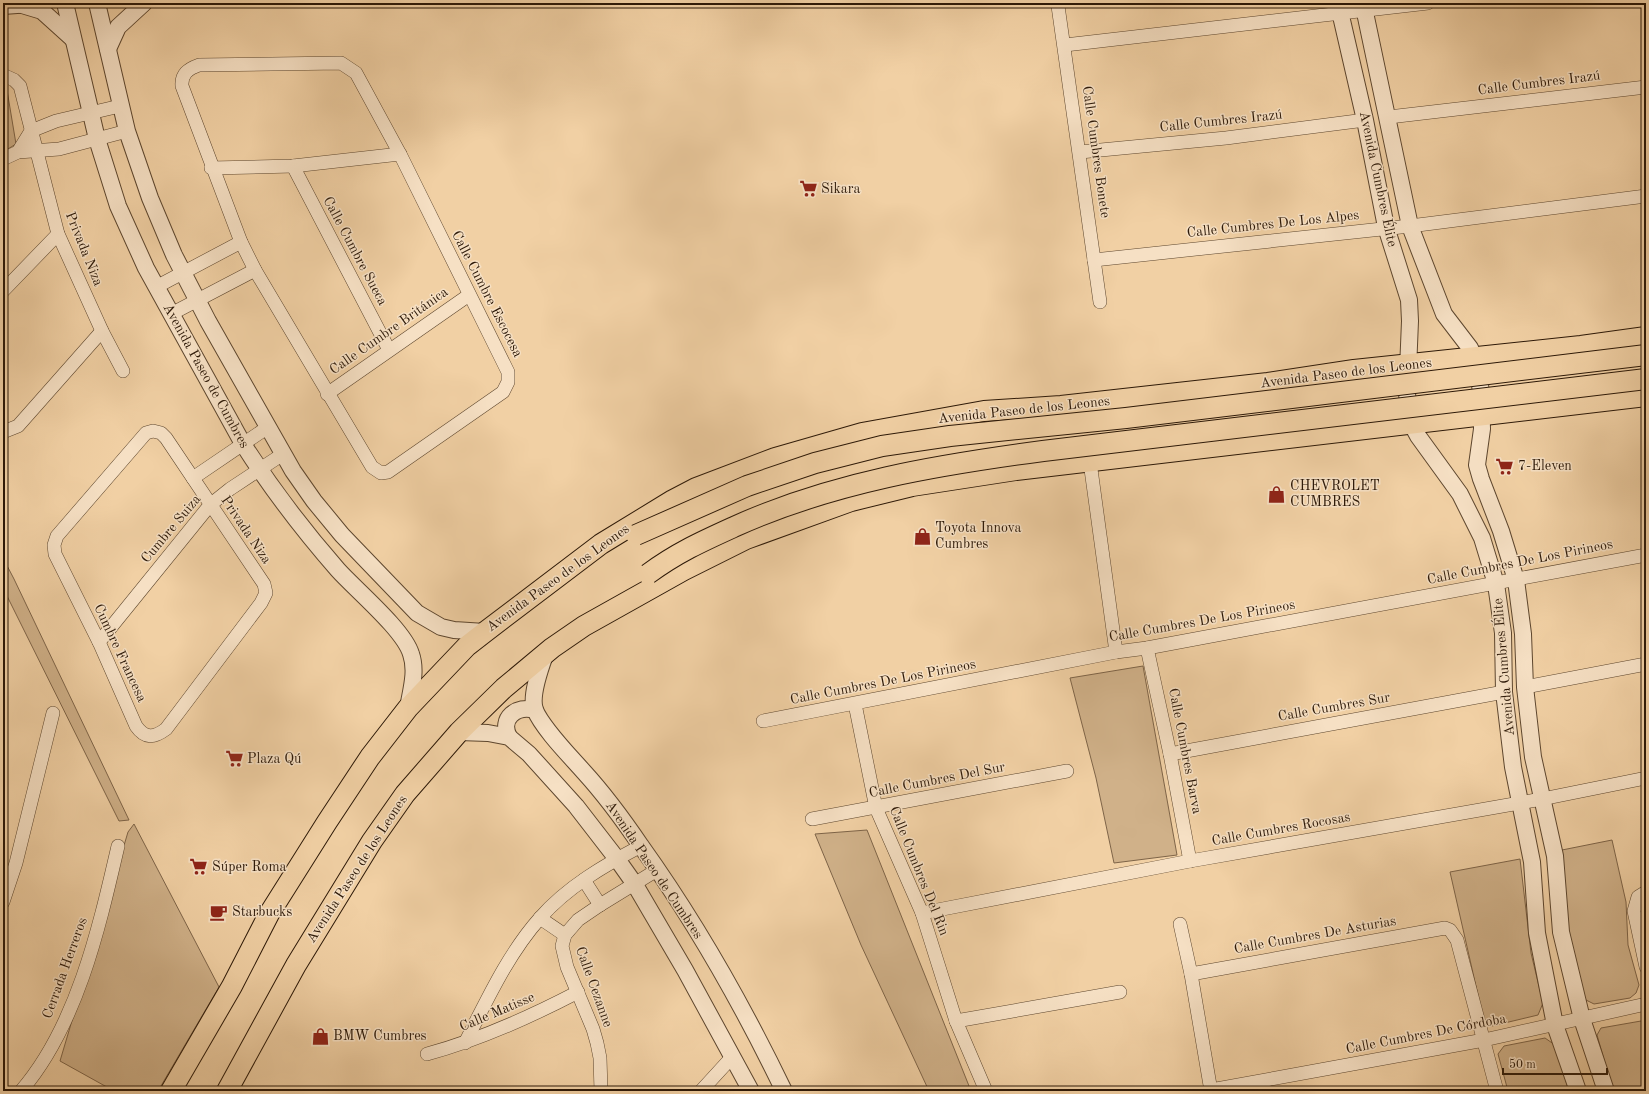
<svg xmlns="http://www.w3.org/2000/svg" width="1649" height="1094" viewBox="0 0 1649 1094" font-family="'Old Standard TT',serif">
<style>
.green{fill:#d0b189;stroke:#7e6448}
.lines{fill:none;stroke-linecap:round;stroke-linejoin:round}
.minor-casing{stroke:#5d462e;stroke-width:14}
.tertiary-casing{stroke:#5d462e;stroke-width:18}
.primary-casing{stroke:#2c1807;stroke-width:22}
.minor{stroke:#f6e0c4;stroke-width:13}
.tertiary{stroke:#f6e0c4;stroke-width:16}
.primary{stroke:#f1d0a4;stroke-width:20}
.primary-bridge-casing{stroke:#2c1807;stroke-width:22;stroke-linecap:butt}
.primary-bridge{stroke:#f1d0a4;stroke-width:20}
.labels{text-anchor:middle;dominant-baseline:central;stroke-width:3;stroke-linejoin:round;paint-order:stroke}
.street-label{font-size:14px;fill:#2c1807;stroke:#f6e0c4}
.poi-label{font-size:14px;fill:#2c1807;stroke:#f6e0c4;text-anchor:start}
</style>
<rect width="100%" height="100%" fill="#f1d0a4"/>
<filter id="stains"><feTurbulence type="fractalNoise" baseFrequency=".005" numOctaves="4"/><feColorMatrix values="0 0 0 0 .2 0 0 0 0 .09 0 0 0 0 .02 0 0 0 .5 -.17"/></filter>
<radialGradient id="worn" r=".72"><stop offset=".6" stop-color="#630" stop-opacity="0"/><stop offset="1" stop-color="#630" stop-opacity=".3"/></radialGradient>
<!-- green -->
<g class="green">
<path d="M 3,87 L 7,90 L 16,144 L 3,152 Z"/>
<path d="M 3,558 L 14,579 L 129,820 L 119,821 L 7,596 L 3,594 Z"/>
<path d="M 1143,666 L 1177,855 L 1114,863 L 1096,778 L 1070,678 Z"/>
<path d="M 134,824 L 219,987 L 158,1091 L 114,1091 L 60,1061 L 128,832 Z"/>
<path d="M 867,830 L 971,1091 L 929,1091 L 861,945 L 815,834 Z"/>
<path d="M 1612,840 L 1626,902 L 1628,945 L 1639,985 L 1636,993 L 1630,998 L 1594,1004 L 1584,999 L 1572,958 L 1557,851 Z"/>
<path d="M 1520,859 L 1531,953 L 1543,1003 L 1538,1015 L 1492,1026 L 1483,1017 L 1450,872 Z"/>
<path d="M 1641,1021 L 1646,1022 L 1646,1091 L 1613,1091 L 1597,1035 L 1601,1028 Z"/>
<path d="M 1545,1038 L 1555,1045 L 1569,1091 L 1508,1091 L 1498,1054 L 1504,1046 Z"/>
</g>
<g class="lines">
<defs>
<g id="minor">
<path d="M 1058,6 L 1100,302"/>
<path d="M 1065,45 L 1428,3"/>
<path d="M 341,63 L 356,73 L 400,154 L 508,372 L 508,382 L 503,392 L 388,472 L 381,473 L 372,467 L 255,270 L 241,242 L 182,86 C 181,74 188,69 199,65 Z"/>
<path d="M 3,75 L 14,80 L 20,86 L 58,234 L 102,331 L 123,371"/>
<path d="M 1389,117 L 1646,87"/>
<path d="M 18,152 L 31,131 L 56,121 L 120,106"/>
<path d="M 1080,152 L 1226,138 L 1365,120"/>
<path d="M 3,159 L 18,152 L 59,149 L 127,131"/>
<path d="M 293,166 L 389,350"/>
<path d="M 211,168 L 293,166 L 400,154"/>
<path d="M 1094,260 L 1410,226 L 1646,196"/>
<path d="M 156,287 L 241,242"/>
<path d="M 3,291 L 58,234"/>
<path d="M 171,314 L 255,270"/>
<path d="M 327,394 L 469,295"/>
<path d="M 153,431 L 161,433 L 166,438 L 264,584 L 266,593 L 261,603 L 166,729 C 154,738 145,739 136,726 L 99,642 L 55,554 L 54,545 L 57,536 L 146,433 Z"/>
<path d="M 3,432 L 18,426 L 102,331"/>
<path d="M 1090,462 L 1116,652"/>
<path d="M 193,478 L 268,427"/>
<path d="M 99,642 L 210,505 L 230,489 L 283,454"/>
<path d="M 1147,648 L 1170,754 L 1190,861"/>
<path d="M 1525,687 L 1646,664"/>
<path d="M 855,704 L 876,808 L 922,913 L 956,1021 L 986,1091"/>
<path d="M 763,721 L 1116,652 L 1147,648 L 1646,555"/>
<path d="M 1170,754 L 1504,692"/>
<path d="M 812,819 L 1067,771"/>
<path d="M 584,880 L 600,905"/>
<path d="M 1646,892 L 1638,897 L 1634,911 L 1646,967"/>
<path d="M 3,902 L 16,863 L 53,713"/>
<path d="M 922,913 L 1190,861 L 1542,799 L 1646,778"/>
<path d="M 540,918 L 565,935"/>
<path d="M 1180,924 L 1191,974 L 1211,1091"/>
<path d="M 1191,974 L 1445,928 L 1450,930 L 1457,940 L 1497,1091"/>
<path d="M 956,1021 L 1120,992"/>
<path d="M 465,1043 C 487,1000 508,954 540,918 C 567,887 605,865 641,846"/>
<path d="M 427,1054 C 479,1040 530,1017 578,992"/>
<path d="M 1211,1090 L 1484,1040 L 1646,1004"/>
<path d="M 21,1091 C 77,1026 99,928 118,846"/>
<path d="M 601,1091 L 600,1058 L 597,1043 L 593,1029 L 567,967 L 562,946 L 565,935 L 578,920 L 600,905 L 657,870"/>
<path d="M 701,1091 L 733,1056"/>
</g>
<g id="tertiary">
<path d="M 65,3 L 97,139 L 118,206 L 146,268 L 243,444 C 271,488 303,530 338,570 C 356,590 404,630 411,654 C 417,671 411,690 408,708"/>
<path d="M 97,3 L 127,131 L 150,198 L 174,255 L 208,321 L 293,471 L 314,501 L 342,535 L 417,613 L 441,627 L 454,630 L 485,632"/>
<path d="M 1338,3 L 1365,120 L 1386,227 L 1409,300 L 1410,321 L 1407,394 L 1411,423 L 1418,436 L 1460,494 L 1482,538 L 1496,584 L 1503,633 L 1504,692 L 1513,767 L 1532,862 L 1537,933 L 1555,1025 L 1578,1091"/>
<path d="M 1363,3 L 1410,226 L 1444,314 L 1470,348 L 1478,368 L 1481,393 L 1482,429 L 1477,465 L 1481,479 L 1501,531 L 1516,580 L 1523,634 L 1525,687 L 1533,757 L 1555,856 L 1561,932 L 1582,1019 L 1606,1091"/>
<path d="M 22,5 L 42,11 L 73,39"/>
<path d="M 3,6 L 31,4"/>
<path d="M 108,49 L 118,27 L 144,3"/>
<path d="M 545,655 C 540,669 530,696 535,710 C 543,729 570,756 584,772 C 605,795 624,821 641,846 C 696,923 743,1006 784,1091"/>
<path d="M 459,732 L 488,733 L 509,737 L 529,754 L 576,806 L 617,859 L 634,883 L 685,970 L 751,1091"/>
<path d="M 509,737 C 499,718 517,705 535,710"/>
</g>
<g id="primary">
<path d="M 171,1091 L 232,986 L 269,914 L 327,822 L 370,757 L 408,708 L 467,646 L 485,632 L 601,544 L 673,500 L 696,488 L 775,458 L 862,433 L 984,411 L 1061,406 L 1268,383 L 1354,370 L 1581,346 L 1646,337"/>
<path d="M 227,1091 L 296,965 L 372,841 L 405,794 L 459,732 L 504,688 L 552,648 L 584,626 L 684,570 L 746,539 L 851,501 L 912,486 L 1016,470 L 1646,396"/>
</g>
</defs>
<!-- minor casing -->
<use href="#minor" class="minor-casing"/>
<!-- tertiary casing -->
<use href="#tertiary" class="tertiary-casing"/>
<!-- primary casing -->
<use href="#primary" class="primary-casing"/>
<!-- minor -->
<use href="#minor" class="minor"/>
<!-- tertiary -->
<use href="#tertiary" class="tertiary"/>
<!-- primary -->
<use href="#primary" class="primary"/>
<defs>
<g id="primary-bridge">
<path d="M 636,535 L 747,486 L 815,463 L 882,446 L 950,436 L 1126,418 L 1646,355"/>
<path d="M 648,574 C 678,552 703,541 736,526 C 834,482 938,465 1043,451 L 1646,379"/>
</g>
</defs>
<!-- primary-bridge casing -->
<use href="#primary-bridge" class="primary-bridge-casing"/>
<!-- primary-bridge -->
<use href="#primary-bridge" class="primary-bridge"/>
</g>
<!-- icons -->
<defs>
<symbol id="supermarket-bare" viewBox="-9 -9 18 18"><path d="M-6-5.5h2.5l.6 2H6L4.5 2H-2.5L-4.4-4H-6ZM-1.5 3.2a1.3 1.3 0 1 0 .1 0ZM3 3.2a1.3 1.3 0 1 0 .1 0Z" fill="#8f2418" stroke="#f6e0c4" stroke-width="2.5" paint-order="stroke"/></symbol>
<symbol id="shop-bare" viewBox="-9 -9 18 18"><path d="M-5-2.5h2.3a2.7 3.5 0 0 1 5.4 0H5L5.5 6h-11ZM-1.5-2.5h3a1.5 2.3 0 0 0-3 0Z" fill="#8f2418" stroke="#f6e0c4" stroke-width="2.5" paint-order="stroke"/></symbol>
<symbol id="cafe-bare" viewBox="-9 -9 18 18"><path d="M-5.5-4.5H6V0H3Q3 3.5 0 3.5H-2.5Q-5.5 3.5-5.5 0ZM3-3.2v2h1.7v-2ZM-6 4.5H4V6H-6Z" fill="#8f2418" stroke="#f6e0c4" stroke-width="2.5" paint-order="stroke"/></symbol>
</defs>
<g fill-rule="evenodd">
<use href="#supermarket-bare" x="796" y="176" width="25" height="25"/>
<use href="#supermarket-bare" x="1492" y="454" width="25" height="25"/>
<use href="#shop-bare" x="1264" y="482" width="25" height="25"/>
<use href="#shop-bare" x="910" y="524" width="25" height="25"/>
<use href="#supermarket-bare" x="222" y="746" width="25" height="25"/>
<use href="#supermarket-bare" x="186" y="854" width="25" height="25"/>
<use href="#cafe-bare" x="206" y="900" width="25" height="25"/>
<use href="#shop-bare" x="308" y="1024" width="25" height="25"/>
</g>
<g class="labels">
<!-- street labels -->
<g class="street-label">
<text transform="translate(1539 83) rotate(-7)">Calle Cumbres Irazú</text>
<text transform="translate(1221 121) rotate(-6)">Calle Cumbres Irazú</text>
<text transform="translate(1096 152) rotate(82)">Calle Cumbres Bonete</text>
<text transform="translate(1378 179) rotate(78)">Avenida Cumbres Élite</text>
<text transform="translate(1273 224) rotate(-6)">Calle Cumbres De Los Alpes</text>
<text transform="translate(84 249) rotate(68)">Privada Niza</text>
<text transform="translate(355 251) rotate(62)">Calle Cumbre Sueca</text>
<text transform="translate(487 294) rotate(63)">Calle Cumbre Escocesa</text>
<text transform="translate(389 331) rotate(-35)">Calle Cumbre Británica</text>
<text transform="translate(1346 373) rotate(-7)">Avenida Paseo de los Leones</text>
<text transform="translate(206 376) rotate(61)">Avenida Paseo de Cumbres</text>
<text transform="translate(1024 410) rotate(-6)">Avenida Paseo de los Leones</text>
<text transform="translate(171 529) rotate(-50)">Cumbre Suiza</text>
<text transform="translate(246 530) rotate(56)">Privada Niza</text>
<text transform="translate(1520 562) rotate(-11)">Calle Cumbres De Los Pirineos</text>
<text transform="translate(558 578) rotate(-36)">Avenida Paseo de los Leones</text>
<text transform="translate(1202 621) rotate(-10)">Calle Cumbres De Los Pirineos</text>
<text transform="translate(120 653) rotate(65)">Cumbre Francesa</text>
<text transform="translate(1504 667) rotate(-95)">Avenida Cumbres Élite</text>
<text transform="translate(883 682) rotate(-11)">Calle Cumbres De Los Pirineos</text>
<text transform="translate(1334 707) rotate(-10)">Calle Cumbres Sur</text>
<text transform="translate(1185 751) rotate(79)">Calle Cumbres Barva</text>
<text transform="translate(937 780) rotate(-11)">Calle Cumbres Del Sur</text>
<text transform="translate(1281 829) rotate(-10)">Calle Cumbres Rocosas</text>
<text transform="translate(357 869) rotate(-57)">Avenida Paseo de los Leones</text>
<text transform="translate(654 870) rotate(56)">Avenida Paseo de Cumbres</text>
<text transform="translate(919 871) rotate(68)">Calle Cumbres Del Rin</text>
<text transform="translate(1315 935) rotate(-10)">Calle Cumbres De Asturias</text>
<text transform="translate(65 968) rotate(-70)">Cerrada Herreros</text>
<text transform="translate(594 987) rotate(70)">Calle Cezanne</text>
<text transform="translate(497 1012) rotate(-23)">Calle Matisse</text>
<text transform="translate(1426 1034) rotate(-11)">Calle Cumbres De Córdoba</text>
</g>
<!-- poi labels -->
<g class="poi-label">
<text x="821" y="189">Sikara</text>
<text x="1518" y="466">7-Eleven</text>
<text x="1290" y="486">CHEVROLET<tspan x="1290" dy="16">CUMBRES</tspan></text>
<text x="935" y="528">Toyota Innova<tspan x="935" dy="16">Cumbres</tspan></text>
<text x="247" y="759">Plaza Qú</text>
<text x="212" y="867">Súper Roma</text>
<text x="232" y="912">Starbucks</text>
<text x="333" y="1036">BMW Cumbres</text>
</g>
</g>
<!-- margin -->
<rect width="1649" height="1094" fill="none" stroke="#f1d0a4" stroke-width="16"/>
<rect x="4" y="4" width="1641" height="1086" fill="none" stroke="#2c1807" stroke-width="2"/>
<rect x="8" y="8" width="1633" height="1078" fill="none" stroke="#2c1807"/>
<!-- scale -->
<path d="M1503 1068v6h104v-6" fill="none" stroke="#2c1807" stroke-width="2"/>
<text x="1509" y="1068" font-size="12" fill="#2c1807" stroke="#f6e0c4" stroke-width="3" paint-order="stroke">50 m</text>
<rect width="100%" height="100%" filter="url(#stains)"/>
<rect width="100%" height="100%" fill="url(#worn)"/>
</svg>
